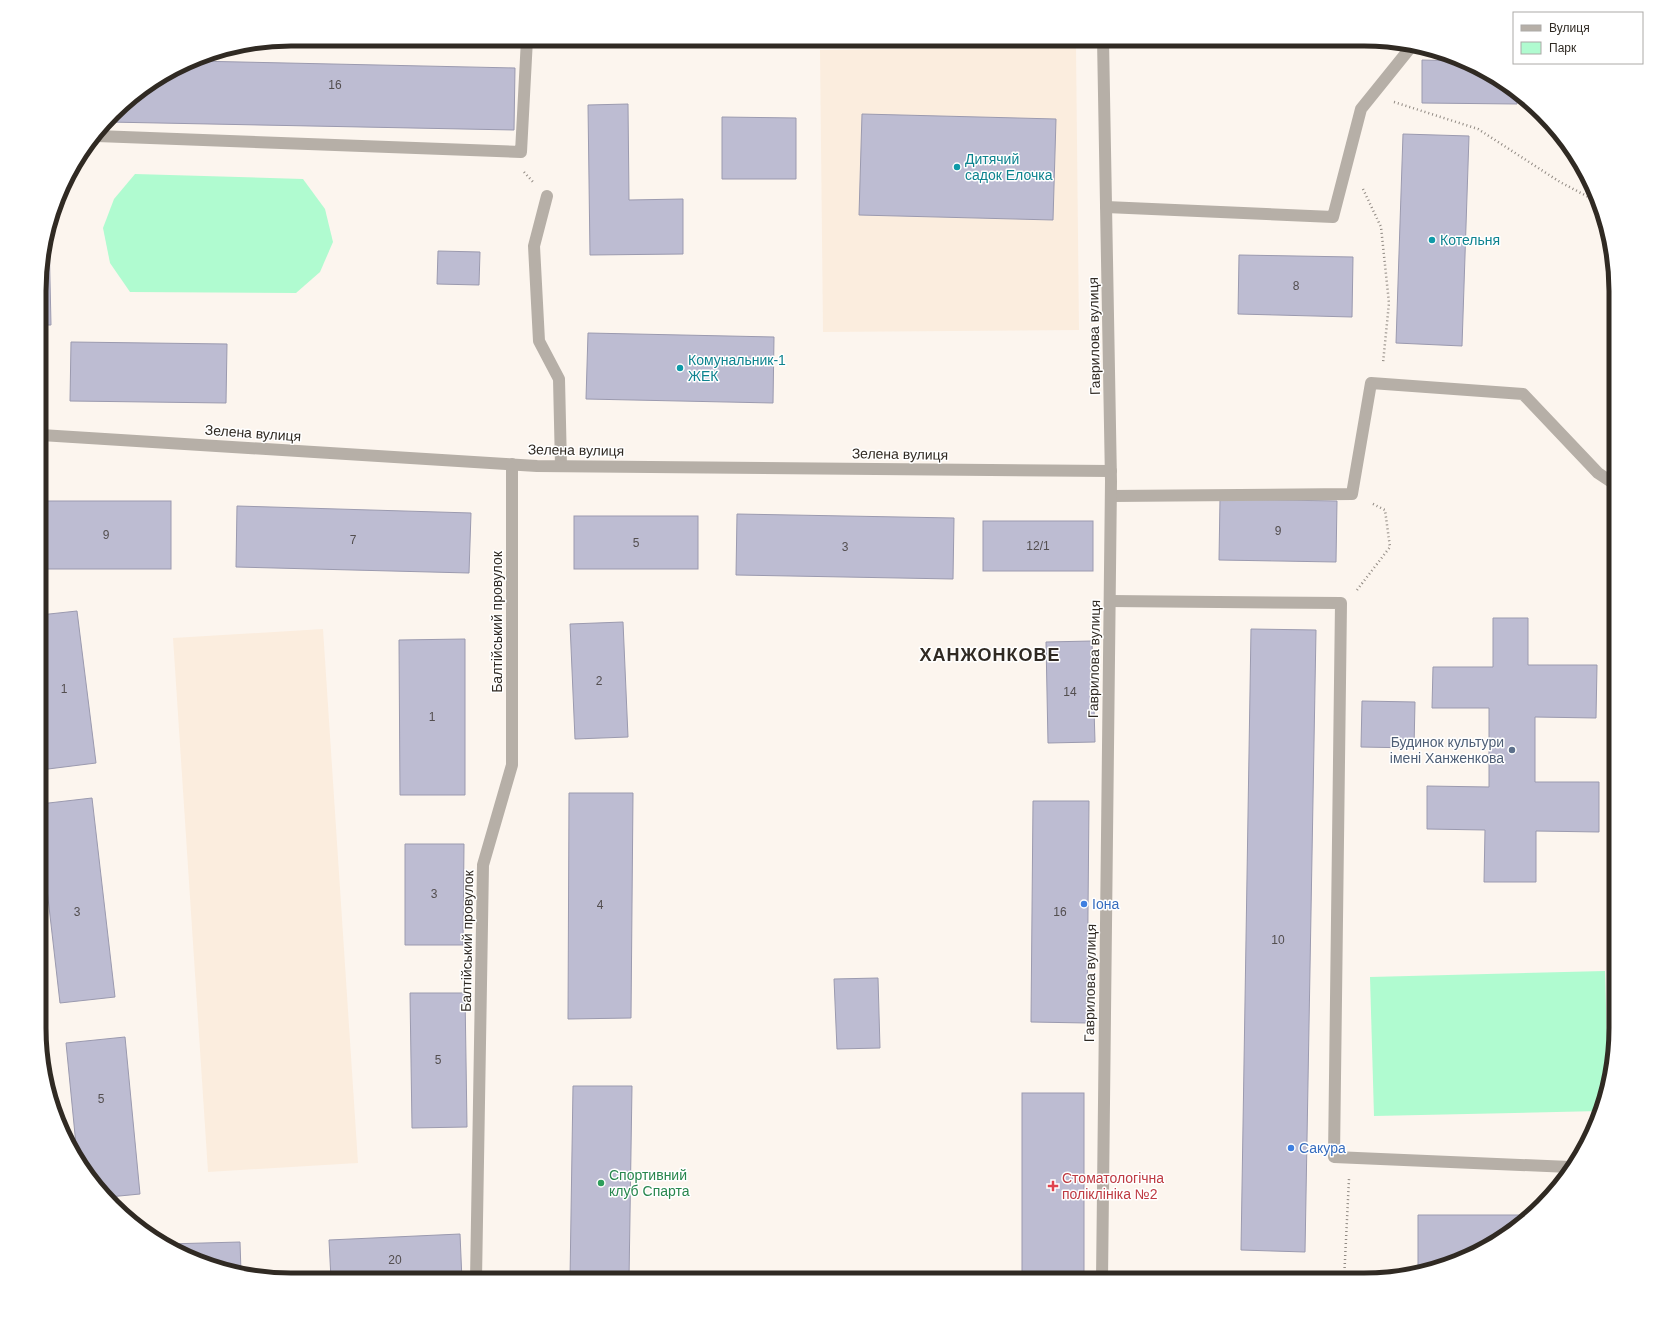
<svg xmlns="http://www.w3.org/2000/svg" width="1655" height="1319" viewBox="0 0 1655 1319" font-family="Helvetica,sans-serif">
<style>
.built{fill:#fbedde}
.green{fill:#b0fbd0}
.building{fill:#bdbcd2;stroke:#9b9aaf}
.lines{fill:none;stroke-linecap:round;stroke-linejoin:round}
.path{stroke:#918a83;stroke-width:2.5;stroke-dasharray:1 3;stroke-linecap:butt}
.service{stroke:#b6afa7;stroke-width:12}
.minor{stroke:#b6afa7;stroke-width:12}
.culture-dot{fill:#0f9aa8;stroke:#fff;stroke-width:1.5}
.service-dot{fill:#5c6f8a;stroke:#fff;stroke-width:1.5}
.shop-dot{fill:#3f7fe0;stroke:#fff;stroke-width:1.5}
.leisure-dot{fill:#2e9e5b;stroke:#fff;stroke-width:1.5}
.health-dot{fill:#e0444e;stroke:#fff;stroke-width:1.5}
.labels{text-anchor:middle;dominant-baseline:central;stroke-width:3;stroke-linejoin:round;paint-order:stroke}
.number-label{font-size:12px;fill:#534e4f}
.culture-label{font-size:14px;fill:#0d838f;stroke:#fff;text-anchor:start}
.street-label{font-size:14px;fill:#302a23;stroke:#fff}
.service-label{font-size:14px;fill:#4e5e75;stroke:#fff;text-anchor:end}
.shop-label{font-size:14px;fill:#366cbe;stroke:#fff;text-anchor:start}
.leisure-label{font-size:14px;fill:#27864d;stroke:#fff;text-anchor:start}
.health-label{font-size:14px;fill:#be3a42;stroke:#fff;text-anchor:start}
.district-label{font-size:18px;font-weight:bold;letter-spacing:1px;fill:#302a23;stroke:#fff}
.rim{fill:none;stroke:#302a23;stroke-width:5}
</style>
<rect width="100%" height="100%" fill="#fcf5ee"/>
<!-- built -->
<g class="built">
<path d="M 1076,47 L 1079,330 L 823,332 L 820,50 Z"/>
<path d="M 323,629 L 358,1163 L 208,1172 L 173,638 Z"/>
</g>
<!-- green -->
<g class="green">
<path d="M 135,174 L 303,179 L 325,209 L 333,242 L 320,272 L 296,293 L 130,292 L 110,263 L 103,228 L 114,199 Z"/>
<path d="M 1605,971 L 1608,1078 L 1600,1111 L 1374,1116 L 1370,977 Z"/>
</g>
<!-- building -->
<g class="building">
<path d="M 1422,60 L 1464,61 L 1517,94 L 1517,104 L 1422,103 Z"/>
<path d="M 194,61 L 515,68 L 514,130 L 108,122 L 125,101 Z"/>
<path d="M 628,104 L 629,200 L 683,199 L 683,254 L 590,255 L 588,105 Z"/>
<path d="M 862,114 L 1056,119 L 1053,220 L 859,215 Z"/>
<path d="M 722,117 L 796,118 L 796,179 L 722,179 Z"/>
<path d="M 1403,134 L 1469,136 L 1462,346 L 1396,343 Z"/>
<path d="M 49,235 L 51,325 L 41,325 L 41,258 Z"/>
<path d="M 438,251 L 480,252 L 479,285 L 437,284 Z"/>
<path d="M 1239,255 L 1353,257 L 1352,317 L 1238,314 Z"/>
<path d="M 588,333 L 774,337 L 773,403 L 586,399 Z"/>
<path d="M 71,342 L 227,344 L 226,403 L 70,401 Z"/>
<path d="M 1220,499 L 1337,501 L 1336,562 L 1219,560 Z"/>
<rect x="41" y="501" width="130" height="68"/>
<path d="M 237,506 L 471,513 L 469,573 L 236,567 Z"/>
<path d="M 737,514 L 954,518 L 953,579 L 736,575 Z"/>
<rect x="574" y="516" width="124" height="53"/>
<rect x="983" y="521" width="110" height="50"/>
<path d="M 77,611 L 96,763 L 40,770 L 40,615 Z"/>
<path d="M 1493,618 L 1528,618 L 1528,665 L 1597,665 L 1596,718 L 1535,717 L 1535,782 L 1599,782 L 1599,832 L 1536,831 L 1536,882 L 1484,882 L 1485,830 L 1427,829 L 1427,786 L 1489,787 L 1489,708 L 1432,708 L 1433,667 L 1493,667 Z"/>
<path d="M 623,622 L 628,737 L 575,739 L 570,624 Z"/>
<path d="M 1251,629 L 1316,630 L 1305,1252 L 1241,1250 Z"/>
<path d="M 465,639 L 465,795 L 400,795 L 399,640 Z"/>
<path d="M 1092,641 L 1095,742 L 1048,743 L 1046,642 Z"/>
<path d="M 1362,701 L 1415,702 L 1414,748 L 1361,747 Z"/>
<path d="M 569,793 L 633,793 L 631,1018 L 568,1019 Z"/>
<path d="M 92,798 L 115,997 L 60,1003 L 40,828 L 40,804 Z"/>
<path d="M 1033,801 L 1089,801 L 1087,1023 L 1031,1022 Z"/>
<path d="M 405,844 L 464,844 L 463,945 L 405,945 Z"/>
<path d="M 878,978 L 880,1048 L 837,1049 L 834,979 Z"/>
<path d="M 410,993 L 465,993 L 467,1127 L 412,1128 Z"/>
<path d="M 125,1037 L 140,1194 L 109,1197 L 77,1155 L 66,1043 Z"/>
<path d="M 573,1086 L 632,1086 L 629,1280 L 570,1280 Z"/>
<rect x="1022" y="1093" width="62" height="187"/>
<path d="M 1418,1215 L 1530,1215 L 1504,1237 L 1460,1261 L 1418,1269 Z"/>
<path d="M 460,1234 L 462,1280 L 331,1279 L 329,1240 Z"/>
<path d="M 240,1242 L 241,1272 L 195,1261 L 167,1244 Z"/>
</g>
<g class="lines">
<!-- path -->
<g class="path">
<path d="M 1394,102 L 1478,129 L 1560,182 L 1598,202"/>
<path d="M 524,172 L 533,182"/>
<path d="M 1363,189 L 1381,227 L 1389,303 L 1383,363"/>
<path d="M 1357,590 L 1390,547 L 1385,510 L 1371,503"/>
<path d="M 1344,1280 L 1349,1179"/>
</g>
<!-- service -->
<g class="service">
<path d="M 97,136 L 521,152 L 527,39"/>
<path d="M 547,196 L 534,246 L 539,341 L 559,379 L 561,466"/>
<path d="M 1106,207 L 1333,217 L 1361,109 L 1411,47"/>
<path d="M 1111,496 L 1352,494 L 1371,383 L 1523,394 L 1598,473 L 1616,485"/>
<path d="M 1110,601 L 1341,603 L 1334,1157 L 1570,1167"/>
<path d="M 476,1280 L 483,865 L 512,765 L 512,464"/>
</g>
<!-- minor -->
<g class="minor">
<path d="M 41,435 L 537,466 L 1111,471"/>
<path d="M 1102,1280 L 1111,481 L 1103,39"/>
</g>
</g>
<!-- markers -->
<g class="culture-dot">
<circle cx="957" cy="167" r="4"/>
<circle cx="1432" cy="240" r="4"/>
<circle cx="680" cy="368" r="4"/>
</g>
<circle class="service-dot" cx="1512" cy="750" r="4"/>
<g class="shop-dot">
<circle cx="1084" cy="904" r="4"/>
<circle cx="1291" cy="1148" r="4"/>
</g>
<circle class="leisure-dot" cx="601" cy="1183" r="4"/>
<path class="health-dot" d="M1051 1180h4v4h4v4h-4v4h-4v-4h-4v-4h4z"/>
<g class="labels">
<!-- number labels -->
<g class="number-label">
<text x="335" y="85">16</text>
<text x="1296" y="286">8</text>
<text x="1278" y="531">9</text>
<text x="106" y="535">9</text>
<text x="353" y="540">7</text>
<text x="636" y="543">5</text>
<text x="1038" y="546">12/1</text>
<text x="845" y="547">3</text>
<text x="599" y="681">2</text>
<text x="64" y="689">1</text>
<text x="1070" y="692">14</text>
<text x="432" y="717">1</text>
<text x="434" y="894">3</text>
<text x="600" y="905">4</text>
<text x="77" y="912">3</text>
<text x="1060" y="912">16</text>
<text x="1278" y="940">10</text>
<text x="438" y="1060">5</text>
<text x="101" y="1099">5</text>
<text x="395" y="1260">20</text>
</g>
<!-- culture labels -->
<g class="culture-label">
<text x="965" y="159">Дитячий<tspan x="965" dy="16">садок Елочка</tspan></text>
<text x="1440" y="240">Котельня</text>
<text x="688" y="360">Комунальник-1<tspan x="688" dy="16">ЖЕК</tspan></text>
</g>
<!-- street labels -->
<g class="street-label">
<text transform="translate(1094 336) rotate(-91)">Гаврилова вулиця</text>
<text transform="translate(253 433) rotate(4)">Зелена вулиця</text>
<text transform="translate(576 450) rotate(1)">Зелена вулиця</text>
<text transform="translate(900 454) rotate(1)">Зелена вулиця</text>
<text transform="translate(497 622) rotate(-90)">Балтійський провулок</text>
<text transform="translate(1094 659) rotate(-89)">Гаврилова вулиця</text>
<text transform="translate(467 941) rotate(-89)">Балтійський провулок</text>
<text transform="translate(1090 983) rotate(-89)">Гаврилова вулиця</text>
</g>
<!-- service labels -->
<g class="service-label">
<text x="1504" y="742">Будинок культури<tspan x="1504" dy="16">імені Ханженкова</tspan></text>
</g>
<!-- shop labels -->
<g class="shop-label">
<text x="1092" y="904">Іона</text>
<text x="1299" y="1148">Сакура</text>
</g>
<!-- leisure labels -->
<g class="leisure-label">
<text x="609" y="1175">Спортивний<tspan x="609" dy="16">клуб Спарта</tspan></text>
</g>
<!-- health labels -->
<g class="health-label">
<text x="1062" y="1178">Стоматологічна<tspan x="1062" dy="16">поліклініка №2</tspan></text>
</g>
<!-- district labels -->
<g class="district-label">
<text x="990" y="655">ХАНЖОНКОВЕ</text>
</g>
</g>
<!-- crop -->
<path d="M0 0H1655V1319H0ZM291 46H1364A245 245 0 0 1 1609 291V1028A245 245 0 0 1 1364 1273H291A245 245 0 0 1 46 1028V291A245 245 0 0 1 291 46Z" fill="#fff" fill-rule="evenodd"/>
<path class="rim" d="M291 46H1364A245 245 0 0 1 1609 291V1028A245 245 0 0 1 1364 1273H291A245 245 0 0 1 46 1028V291A245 245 0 0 1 291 46Z"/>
<!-- legend -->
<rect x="1513" y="12" width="130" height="52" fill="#ffffff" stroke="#acaaa7"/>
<rect x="1521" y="25" width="20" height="6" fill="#b6afa7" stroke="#acaaa7"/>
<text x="1549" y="32" font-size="12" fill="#302a23">Вулиця</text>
<rect x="1521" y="42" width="20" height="12" fill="#b0fbd0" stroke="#acaaa7"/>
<text x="1549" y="52" font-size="12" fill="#302a23">Парк</text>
</svg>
